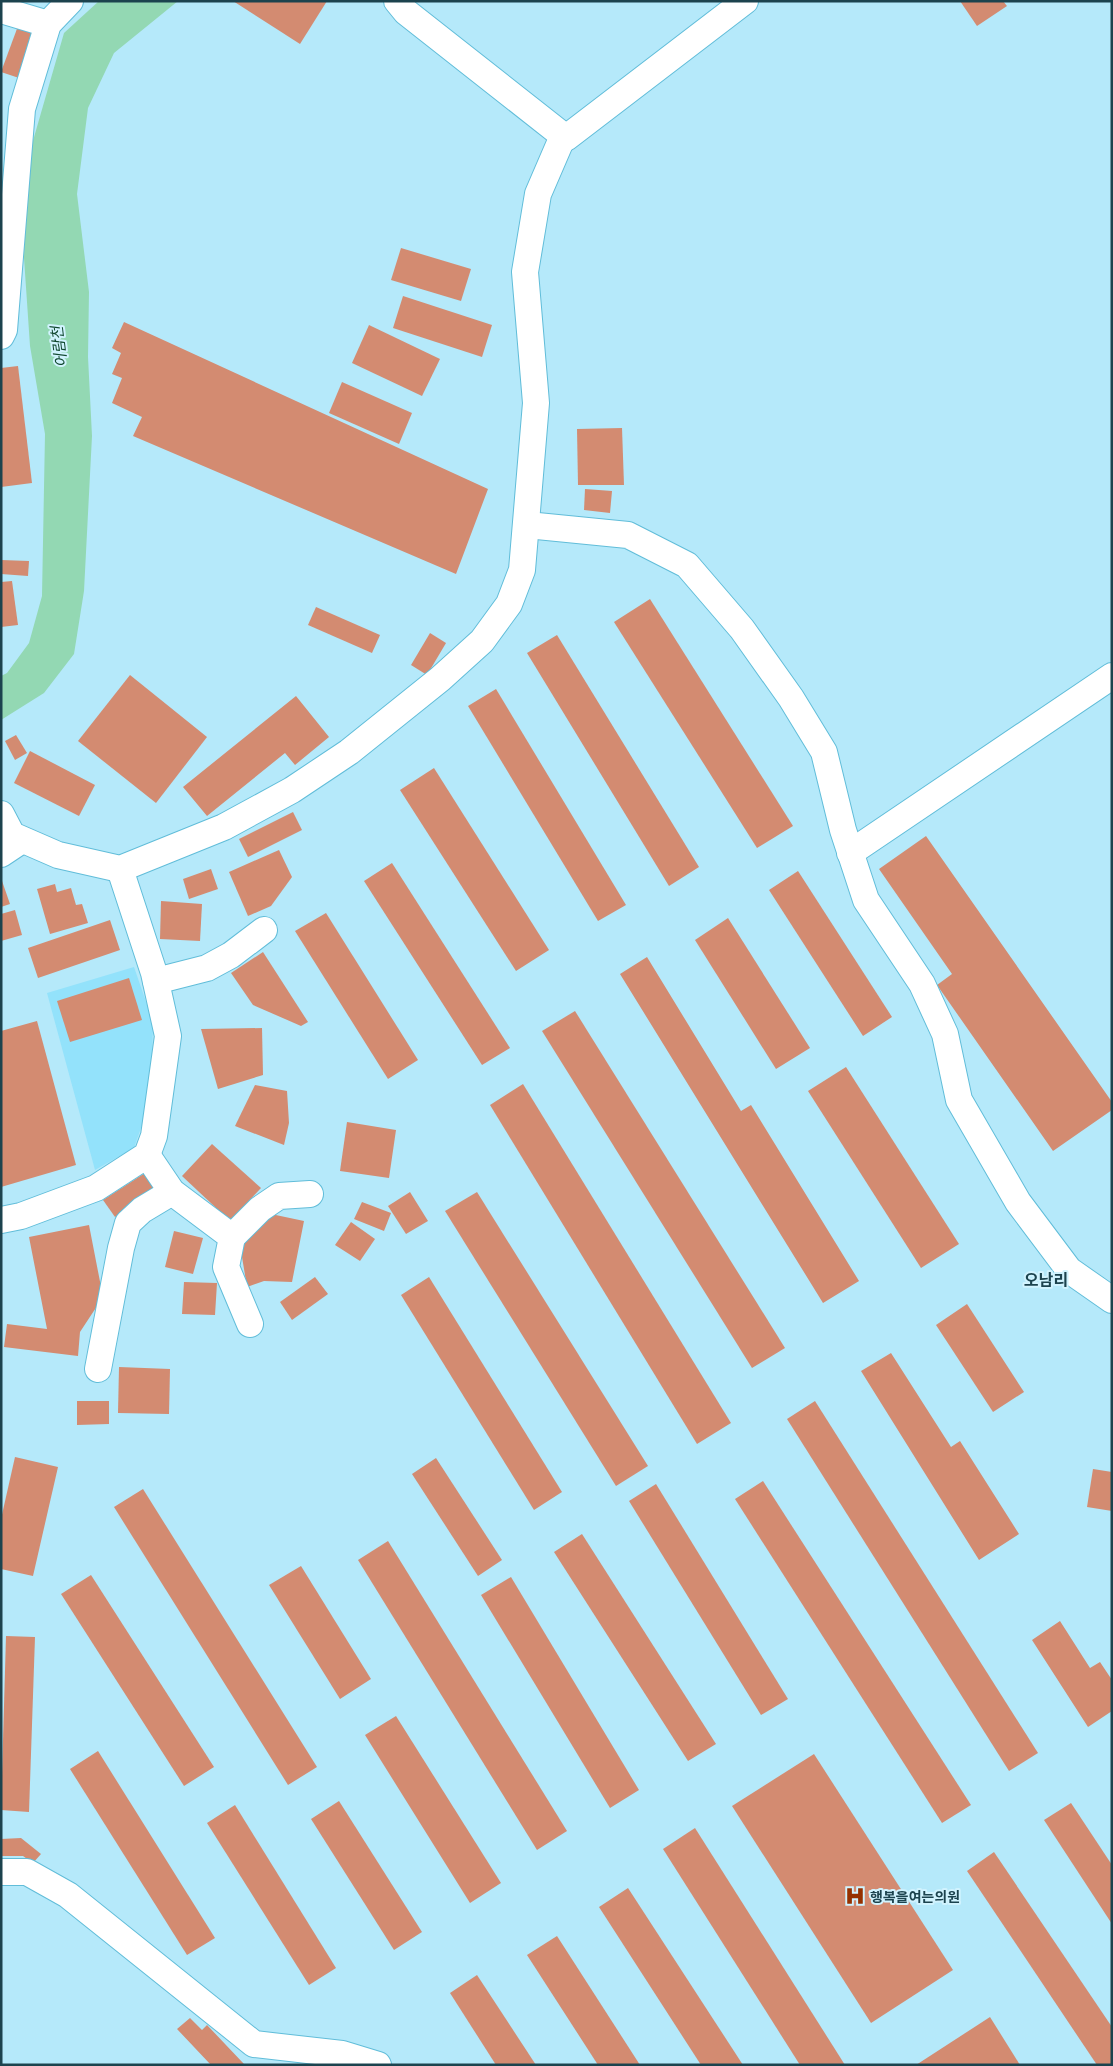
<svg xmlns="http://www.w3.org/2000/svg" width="1113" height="2066" viewBox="0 0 1113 2066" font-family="Georgia,'Noto Sans KR',serif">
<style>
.built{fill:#93e2fb}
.water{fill:#93d8b3}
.building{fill:#d38b71}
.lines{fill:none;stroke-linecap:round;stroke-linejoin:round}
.minor-casing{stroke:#61bdd9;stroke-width:28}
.minor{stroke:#fff;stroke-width:26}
.labels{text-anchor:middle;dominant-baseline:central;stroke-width:4;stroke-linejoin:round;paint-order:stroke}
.poi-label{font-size:14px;font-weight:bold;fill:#1c434e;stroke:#d1f3fe;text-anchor:start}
.water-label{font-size:15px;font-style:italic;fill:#114830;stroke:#d1f3fe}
.quarter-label{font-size:16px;font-weight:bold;fill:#1c434e;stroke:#d1f3fe}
</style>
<rect width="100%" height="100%" fill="#b5e9fa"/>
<!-- built -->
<path class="built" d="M 134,967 L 153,1022 L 152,1065 L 143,1122 L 134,1148 L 95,1170 L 47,993 Z"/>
<!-- water -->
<path class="water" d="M 99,1 L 178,1 L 114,53 L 88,108 L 77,194 L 89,292 L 88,357 L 92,436 L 84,591 L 74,654 L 44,693 L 1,720 L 1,676 L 7,673 L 29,643 L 42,596 L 45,434 L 30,346 L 24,258 L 26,165 L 64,33 Z"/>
<!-- building -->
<g class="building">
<path d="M 233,1 L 327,1 L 300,44 Z"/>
<path d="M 960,1 L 1003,1 L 1007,6 L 977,26 Z"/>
<path d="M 18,26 L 36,32 L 19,78 L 1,72 Z"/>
<path d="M 401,248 L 471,269 L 461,301 L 391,280 Z"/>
<path d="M 403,296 L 492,325 L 482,357 L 393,328 Z"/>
<path d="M 124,322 L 488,489 L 456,574 L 133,436 L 142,417 L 112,403 L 122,378 L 112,374 L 121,353 L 112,348 Z"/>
<path d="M 369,325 L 440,359 L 422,396 L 352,363 Z"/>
<path d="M 18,366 L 32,483 L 1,487 L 1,368 Z"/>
<path d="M 342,382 L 412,413 L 399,444 L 329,413 Z"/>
<path d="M 622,428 L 624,485 L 578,485 L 577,429 Z"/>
<path d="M 585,489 L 612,491 L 610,513 L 584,510 Z"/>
<path d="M 1,560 L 29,561 L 28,576 L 1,574 Z"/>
<path d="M 12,581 L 18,625 L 1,627 L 1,582 Z"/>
<path d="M 650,599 L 793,826 L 757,848 L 614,622 Z"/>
<path d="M 316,607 L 380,635 L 372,653 L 308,625 Z"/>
<path d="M 430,633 L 446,643 L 427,675 L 411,665 Z"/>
<path d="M 557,635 L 699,867 L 669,886 L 527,653 Z"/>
<path d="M 130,675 L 207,737 L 156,803 L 78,741 Z"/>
<path d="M 496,689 L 626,905 L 598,921 L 468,706 Z"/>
<path d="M 296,696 L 329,737 L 295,765 L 285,753 L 207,816 L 183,787 Z"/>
<path d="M 16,735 L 27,753 L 15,760 L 5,741 Z"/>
<path d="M 30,751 L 95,785 L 79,816 L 14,783 Z"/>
<path d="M 434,768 L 549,950 L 516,971 L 400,790 Z"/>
<path d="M 293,812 L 302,830 L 248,857 L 239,839 Z"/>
<path d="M 926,836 L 1112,1102 L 1112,1110 L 1053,1151 L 937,985 L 952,974 L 879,869 Z"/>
<path d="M 279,850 L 292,877 L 271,906 L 248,916 L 229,872 Z"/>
<path d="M 392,863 L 510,1048 L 482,1065 L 364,881 Z"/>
<path d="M 211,869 L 218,889 L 189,899 L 183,879 Z"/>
<path d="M 798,871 L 892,1017 L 863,1036 L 769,890 Z"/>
<path d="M 1,878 L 10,904 L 1,907 Z"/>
<path d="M 55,884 L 57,892 L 71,888 L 76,905 L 82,904 L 88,923 L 50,934 L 37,889 Z"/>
<path d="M 161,901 L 202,904 L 200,941 L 160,939 Z"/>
<path d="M 15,910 L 22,935 L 1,941 L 1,914 Z"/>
<path d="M 326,913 L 418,1060 L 388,1079 L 295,931 Z"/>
<path d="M 728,918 L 810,1048 L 776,1069 L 695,940 Z"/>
<path d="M 110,920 L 120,950 L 38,978 L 28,948 Z"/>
<path d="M 263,952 L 308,1022 L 301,1026 L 253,1005 L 231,973 Z"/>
<path d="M 647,957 L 741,1111 L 751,1105 L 859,1281 L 823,1303 L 620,974 Z"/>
<path d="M 129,978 L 142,1020 L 70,1042 L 57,1001 Z"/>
<path d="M 575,1011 L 785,1348 L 752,1368 L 542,1031 Z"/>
<path d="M 37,1021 L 76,1165 L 1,1187 L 1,1031 Z"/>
<path d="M 262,1028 L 263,1075 L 218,1089 L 201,1029 Z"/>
<path d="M 846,1067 L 959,1244 L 921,1268 L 808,1091 Z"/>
<path d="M 523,1084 L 731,1423 L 697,1444 L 490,1105 Z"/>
<path d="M 255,1085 L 287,1091 L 289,1123 L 284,1145 L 235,1126 Z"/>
<path d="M 347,1122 L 396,1130 L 389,1178 L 340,1171 Z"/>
<path d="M 212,1144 L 261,1188 L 230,1221 L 182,1176 Z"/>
<path d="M 145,1173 L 157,1190 L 115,1217 L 103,1200 Z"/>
<path d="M 410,1192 L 428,1221 L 406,1234 L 388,1206 Z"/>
<path d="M 477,1192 L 648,1466 L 616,1486 L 445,1211 Z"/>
<path d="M 362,1202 L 391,1213 L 384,1231 L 354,1219 Z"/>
<path d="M 271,1214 L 304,1221 L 292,1282 L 264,1281 L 247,1287 L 241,1251 L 250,1233 Z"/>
<path d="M 351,1222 L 375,1239 L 360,1261 L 335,1245 Z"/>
<path d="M 89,1225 L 103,1297 L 80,1332 L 78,1356 L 4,1347 L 7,1324 L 47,1329 L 29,1237 Z"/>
<path d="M 174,1231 L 203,1238 L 193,1274 L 165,1267 Z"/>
<path d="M 315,1277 L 328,1294 L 292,1320 L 280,1302 Z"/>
<path d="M 429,1277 L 562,1492 L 534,1510 L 401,1295 Z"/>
<path d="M 184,1282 L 217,1283 L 215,1315 L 182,1314 Z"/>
<path d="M 967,1304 L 1024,1392 L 993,1412 L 936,1325 Z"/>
<path d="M 891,1353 L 951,1447 L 960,1441 L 1019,1534 L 979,1560 L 861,1371 Z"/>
<path d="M 119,1367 L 170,1369 L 169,1414 L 118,1413 Z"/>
<path d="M 77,1401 L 109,1401 L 109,1424 L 77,1425 Z"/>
<path d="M 815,1401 L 1038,1753 L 1009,1771 L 787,1419 Z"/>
<path d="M 15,1457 L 58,1467 L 33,1576 L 1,1569 L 1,1519 Z"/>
<path d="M 436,1458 L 502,1560 L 478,1576 L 412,1474 Z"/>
<path d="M 1093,1469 L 1112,1472 L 1112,1511 L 1087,1507 Z"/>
<path d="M 763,1481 L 971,1805 L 942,1823 L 735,1499 Z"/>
<path d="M 656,1484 L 788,1699 L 761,1715 L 629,1501 Z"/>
<path d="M 143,1489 L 317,1767 L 288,1785 L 114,1507 Z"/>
<path d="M 582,1534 L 716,1744 L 688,1761 L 554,1552 Z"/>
<path d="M 388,1541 L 567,1831 L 537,1850 L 358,1560 Z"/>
<path d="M 301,1566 L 371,1679 L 340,1699 L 269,1585 Z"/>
<path d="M 91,1575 L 214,1767 L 184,1786 L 61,1594 Z"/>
<path d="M 511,1577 L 639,1790 L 610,1808 L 481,1595 Z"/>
<path d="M 1060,1621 L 1090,1668 L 1100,1662 L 1112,1680 L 1112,1711 L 1088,1727 L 1032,1640 Z"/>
<path d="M 6,1636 L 35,1637 L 29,1812 L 1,1810 Z"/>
<path d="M 396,1716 L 501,1883 L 470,1903 L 365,1735 Z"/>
<path d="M 98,1751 L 215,1938 L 187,1955 L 70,1769 Z"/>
<path d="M 814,1754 L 953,1970 L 871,2023 L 732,1806 Z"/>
<path d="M 339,1801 L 422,1932 L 394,1950 L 311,1819 Z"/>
<path d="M 1071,1803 L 1112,1865 L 1112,1924 L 1044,1820 Z"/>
<path d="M 235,1805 L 336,1968 L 309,1985 L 207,1823 Z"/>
<path d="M 695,1828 L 845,2065 L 800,2065 L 663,1849 Z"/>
<path d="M 21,1838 L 41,1854 L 33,1863 L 23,1856 L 1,1856 L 1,1839 Z"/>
<path d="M 994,1852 L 1112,2027 L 1112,2065 L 1097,2065 L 967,1871 Z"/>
<path d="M 628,1888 L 743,2065 L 701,2065 L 599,1907 Z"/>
<path d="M 557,1936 L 640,2065 L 598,2065 L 527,1955 Z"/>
<path d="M 477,1975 L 536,2065 L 496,2065 L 450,1993 Z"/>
<path d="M 990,2017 L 1020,2065 L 916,2065 Z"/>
<path d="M 190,2018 L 202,2030 L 207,2025 L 244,2064 L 211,2065 L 177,2029 Z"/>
</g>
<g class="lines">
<defs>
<g id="minor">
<path d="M 397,1 L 406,12 L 566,138 L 745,1"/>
<path d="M 1,10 L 48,24"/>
<path d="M 1,336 L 4,330 L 22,109 L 48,24 L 70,1"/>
<path d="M 527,525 L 628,535 L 687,565 L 742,629 L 791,698 L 824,752 L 843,830 L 866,900 L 922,984 L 945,1034 L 959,1100 L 1018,1202 L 1069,1270 L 1112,1300"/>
<path d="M 1,814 L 12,835 L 58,855 L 120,869 L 224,827 L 292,790 L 349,752 L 440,679 L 482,641 L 509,604 L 522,570 L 536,403 L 525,272 L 538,194 L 563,136"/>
<path d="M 850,853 L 1112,676"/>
<path d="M 1,854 L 22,840"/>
<path d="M 156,981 L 207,968 L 231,955 L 264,930"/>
<path d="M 147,1155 L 172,1192 L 232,1237 L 226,1267 L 250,1324"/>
<path d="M 1,1220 L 21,1216 L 96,1188 L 147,1155 L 154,1136 L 168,1036 L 154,973 L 120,869"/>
<path d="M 232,1237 L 260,1209 L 279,1196 L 310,1194"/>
<path d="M 98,1369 L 121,1248 L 128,1223 L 142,1210 L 172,1192"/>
<path d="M 1,1872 L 27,1872 L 68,1895 L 254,2044 L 342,2054 L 378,2065"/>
</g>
</defs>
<!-- minor casing -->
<use href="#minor" class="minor-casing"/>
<!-- minor -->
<use href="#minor" class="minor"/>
</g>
<!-- icons -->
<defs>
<symbol id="hospital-bare" viewBox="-9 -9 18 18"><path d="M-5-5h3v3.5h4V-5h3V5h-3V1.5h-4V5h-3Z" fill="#953100" stroke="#d1f3fe" stroke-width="2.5" paint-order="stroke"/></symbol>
</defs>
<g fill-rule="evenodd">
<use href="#hospital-bare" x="841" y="1882" width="28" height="28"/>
</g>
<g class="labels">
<!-- poi labels -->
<g class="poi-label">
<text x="870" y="1896">행복을여는의원</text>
</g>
<!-- water labels -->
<g class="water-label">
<text transform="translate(58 347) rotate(-97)">어람천</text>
</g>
<!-- quarter labels -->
<g class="quarter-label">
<text x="1046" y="1279">오남리</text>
</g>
</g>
<!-- border -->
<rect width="1113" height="2066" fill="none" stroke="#1c434e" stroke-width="5"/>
</svg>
